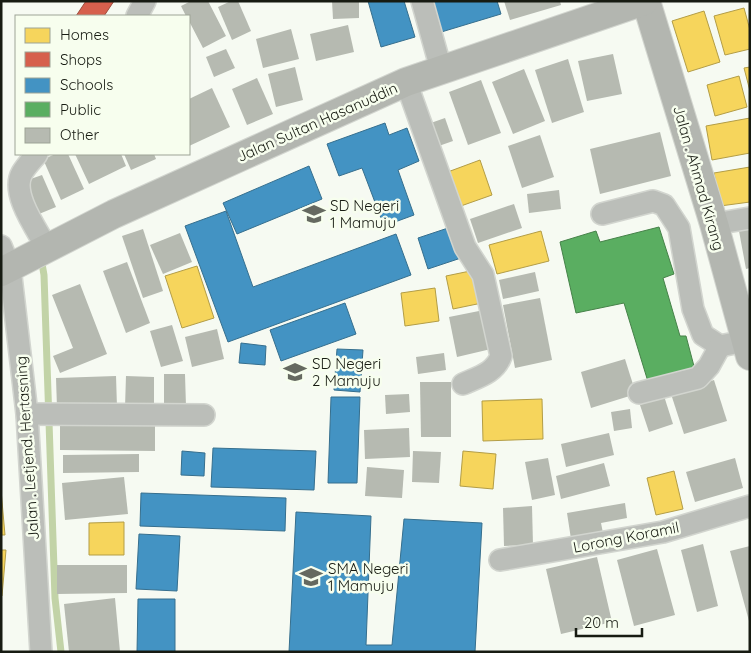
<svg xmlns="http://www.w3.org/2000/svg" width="751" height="653" viewBox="0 0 751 653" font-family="Quicksand,sans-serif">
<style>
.homes{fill:#f6d55c;stroke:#b39d46}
.shops{fill:#d6604d;stroke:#9d4b3b}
.schools{fill:#4393c3;stroke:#366f8e}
.public{fill:#5aae61;stroke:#468249}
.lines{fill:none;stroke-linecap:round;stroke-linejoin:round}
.stream{stroke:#c2d3a7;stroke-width:7}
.building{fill:#b6bab1}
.minor-casing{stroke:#d2d5cf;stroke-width:24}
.major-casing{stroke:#d2d5cf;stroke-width:30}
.minor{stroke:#bbbeb9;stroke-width:21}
.major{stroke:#b3b6b0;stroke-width:28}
.labels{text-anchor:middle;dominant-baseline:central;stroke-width:5;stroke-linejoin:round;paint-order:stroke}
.street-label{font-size:15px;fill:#171b12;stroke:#f7feee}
.poi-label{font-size:15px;fill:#171b12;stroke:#f7feee;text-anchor:start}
</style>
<rect width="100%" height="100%" fill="#f6faf2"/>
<!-- homes -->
<g class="homes">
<path d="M 744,8 L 750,30 L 750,49 L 725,55 L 714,16 Z"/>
<path d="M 704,11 L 720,62 L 688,72 L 672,21 Z"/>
<path d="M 750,67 L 750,91 L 744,68 Z"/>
<path d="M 739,76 L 747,107 L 715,116 L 707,85 Z"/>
<path d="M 750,118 L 750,153 L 712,160 L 706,126 Z"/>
<path d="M 480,160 L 492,195 L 458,207 L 445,173 Z"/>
<path d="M 750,167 L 750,202 L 720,206 L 714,173 Z"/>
<path d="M 541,231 L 549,261 L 497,274 L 489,245 Z"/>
<path d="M 197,266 L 214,318 L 182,328 L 165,276 Z"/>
<path d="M 475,270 L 482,303 L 453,309 L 446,276 Z"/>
<path d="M 435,288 L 439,321 L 405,326 L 401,293 Z"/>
<path d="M 542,399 L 543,439 L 483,441 L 482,401 Z"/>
<path d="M 463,451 L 496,454 L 493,489 L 460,486 Z"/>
<path d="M 674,471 L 683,509 L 656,515 L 647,478 Z"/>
<path d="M 1,490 L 5,535 L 1,535 Z"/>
<path d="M 124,522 L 124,555 L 89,555 L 89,523 Z"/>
<path d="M 1,550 L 6,550 L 2,596 L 1,596 Z"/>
</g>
<!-- shops -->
<path class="shops" d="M 86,1 L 114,1 L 104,16 L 76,16 Z"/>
<!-- schools -->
<g class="schools">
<path d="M 368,1 L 404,1 L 415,37 L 381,47 Z"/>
<path d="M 429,1 L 497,1 L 501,14 L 438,33 Z"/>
<path d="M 385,123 L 389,135 L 407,128 L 419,161 L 398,170 L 414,215 L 384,226 L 362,168 L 339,176 L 327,144 Z"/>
<path d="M 309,166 L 322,199 L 237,234 L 223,203 Z"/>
<path d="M 226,211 L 253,287 L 396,234 L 411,275 L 228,342 L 185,226 Z"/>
<path d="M 451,227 L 461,258 L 428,269 L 418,238 Z"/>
<path d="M 345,303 L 356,334 L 281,361 L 270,330 Z"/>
<path d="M 241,343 L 266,346 L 265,365 L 239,363 Z"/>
<path d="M 337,349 L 363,350 L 360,392 L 334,390 Z"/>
<path d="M 331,397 L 360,397 L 357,483 L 328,483 Z"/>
<path d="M 213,448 L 316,451 L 314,490 L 211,487 Z"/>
<path d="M 182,451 L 205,453 L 204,476 L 181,475 Z"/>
<path d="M 141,493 L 286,498 L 285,531 L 140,526 Z"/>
<path d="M 296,512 L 371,516 L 366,645 L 392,645 L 404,519 L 482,523 L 475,652 L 289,652 Z"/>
<path d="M 139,534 L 180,536 L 177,591 L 136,589 Z"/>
<path d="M 138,599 L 175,599 L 175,652 L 137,652 Z"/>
</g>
<!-- public -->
<path class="public" d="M 659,227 L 674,274 L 663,278 L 680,336 L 686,336 L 695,370 L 649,385 L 624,303 L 576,313 L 560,242 L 596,231 L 600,242 Z"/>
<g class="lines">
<!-- stream -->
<path class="stream" d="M 41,258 L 44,275 L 55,598 L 61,652"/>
</g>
<!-- building -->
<g class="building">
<path d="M 191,1 L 208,1 L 226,36 L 203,48 L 189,21 L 189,16 L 186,16 L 181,6 Z"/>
<path d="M 231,1 L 238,1 L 251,31 L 232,40 L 218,7 Z"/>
<path d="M 332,1 L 359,1 L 359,18 L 333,19 Z"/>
<path d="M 504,1 L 560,1 L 561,5 L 510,20 Z"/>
<path d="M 348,25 L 354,52 L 316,61 L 310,34 Z"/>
<path d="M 291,29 L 299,59 L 263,68 L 256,39 Z"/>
<path d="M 226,49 L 235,68 L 214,77 L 206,57 Z"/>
<path d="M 613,54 L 622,94 L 587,101 L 578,61 Z"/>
<path d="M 568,59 L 584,112 L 552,123 L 535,70 Z"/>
<path d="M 295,67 L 303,100 L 276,107 L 268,74 Z"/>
<path d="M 524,69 L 545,121 L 513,134 L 492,82 Z"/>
<path d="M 257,78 L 273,114 L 247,125 L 232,89 Z"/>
<path d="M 481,80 L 501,133 L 468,145 L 449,92 Z"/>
<path d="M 212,88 L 230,127 L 189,146 L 189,99 Z"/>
<path d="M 445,118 L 453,141 L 433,148 L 425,125 Z"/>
<path d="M 660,132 L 671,176 L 600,194 L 590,149 Z"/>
<path d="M 540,135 L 554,177 L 522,188 L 508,146 Z"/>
<path d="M 56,154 L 68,154 L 84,189 L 61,200 L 43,159 Z"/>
<path d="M 75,154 L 121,154 L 126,166 L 89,184 Z"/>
<path d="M 124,154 L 154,154 L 156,159 L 131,170 Z"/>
<path d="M 42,175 L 56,207 L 39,214 L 25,181 Z"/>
<path d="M 559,190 L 561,209 L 529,213 L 527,194 Z"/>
<path d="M 514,204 L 522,228 L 478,243 L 470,219 Z"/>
<path d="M 143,229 L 163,291 L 143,298 L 122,236 Z"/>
<path d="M 750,229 L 750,268 L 746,269 L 739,231 Z"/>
<path d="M 180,233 L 192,262 L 163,274 L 150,245 Z"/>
<path d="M 127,262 L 150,323 L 126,333 L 103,271 Z"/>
<path d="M 535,272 L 539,291 L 503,299 L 499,280 Z"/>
<path d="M 80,284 L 107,354 L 60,373 L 53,356 L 73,348 L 52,295 Z"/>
<path d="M 540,298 L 552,360 L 515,368 L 503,305 Z"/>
<path d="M 484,310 L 491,349 L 457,357 L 449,317 Z"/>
<path d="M 172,325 L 183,361 L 161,367 L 150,331 Z"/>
<path d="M 217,329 L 224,359 L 192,367 L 185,337 Z"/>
<path d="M 444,353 L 446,370 L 418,374 L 416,357 Z"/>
<path d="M 625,359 L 636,394 L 591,408 L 581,372 Z"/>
<path d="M 164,374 L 185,374 L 186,407 L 164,407 Z"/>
<path d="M 116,376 L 117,407 L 57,408 L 56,378 Z"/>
<path d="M 126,376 L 154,377 L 154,408 L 125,407 Z"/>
<path d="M 714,380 L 727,421 L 684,434 L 671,394 Z"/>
<path d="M 420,382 L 451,382 L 451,437 L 421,437 Z"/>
<path d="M 409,394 L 410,412 L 386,414 L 385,395 Z"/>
<path d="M 664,396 L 673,424 L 649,432 L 640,405 Z"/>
<path d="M 630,409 L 632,428 L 614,431 L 611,412 Z"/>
<path d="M 60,419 L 155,420 L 155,451 L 60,450 Z"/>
<path d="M 409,428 L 410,457 L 365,459 L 364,430 Z"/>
<path d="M 609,433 L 614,455 L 566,467 L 561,444 Z"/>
<path d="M 413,451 L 441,452 L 439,483 L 412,482 Z"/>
<path d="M 139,454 L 139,472 L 63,473 L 63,455 Z"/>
<path d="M 548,458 L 555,495 L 532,500 L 525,462 Z"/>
<path d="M 735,458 L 743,488 L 695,502 L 686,472 Z"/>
<path d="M 604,463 L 610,486 L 561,499 L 556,476 Z"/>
<path d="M 367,467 L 404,470 L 402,498 L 365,496 Z"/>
<path d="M 124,477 L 128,514 L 65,520 L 62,483 Z"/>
<path d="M 625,503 L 627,518 L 601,523 L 603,533 L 571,539 L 567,513 Z"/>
<path d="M 532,506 L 533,545 L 504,546 L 503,508 Z"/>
<path d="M 703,544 L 718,606 L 697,612 L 681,550 Z"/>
<path d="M 750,546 L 750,621 L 749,621 L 730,551 Z"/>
<path d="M 657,549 L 675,615 L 634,626 L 617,560 Z"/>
<path d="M 597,557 L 612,622 L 561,634 L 546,569 Z"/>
<path d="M 57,565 L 127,565 L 127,593 L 57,594 Z"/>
<path d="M 115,598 L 120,652 L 69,652 L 64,604 Z"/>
</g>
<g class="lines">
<defs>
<g id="minor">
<path d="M 422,1 L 441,69"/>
<path d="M 137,16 L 145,1"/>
<path d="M 406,82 L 465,247 L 483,275 L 501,356 C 495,373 478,377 463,384"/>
<path d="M 37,154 C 32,160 26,166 22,173 C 10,194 38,231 48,250"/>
<path d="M 602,214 L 653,201 L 664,205 L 679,228 L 693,309 L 703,335 L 720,346 L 745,341"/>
<path d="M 714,224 L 750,218"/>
<path d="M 1,246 L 10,268 L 27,414 L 41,652"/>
<path d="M 639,393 L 698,378 L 709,366 L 720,346"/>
<path d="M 27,414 L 204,415"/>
<path d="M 500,560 L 663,532 L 750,506"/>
</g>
<g id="major">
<path d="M 646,1 L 714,224 L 750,356"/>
<path d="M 1,272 L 114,214 L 406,82 L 644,1"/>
</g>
</defs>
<!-- minor casing -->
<use href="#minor" class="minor-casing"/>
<!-- major casing -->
<use href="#major" class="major-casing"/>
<!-- minor -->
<use href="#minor" class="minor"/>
<!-- major -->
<use href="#major" class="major"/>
</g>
<!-- icons -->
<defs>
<symbol id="school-bare" viewBox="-9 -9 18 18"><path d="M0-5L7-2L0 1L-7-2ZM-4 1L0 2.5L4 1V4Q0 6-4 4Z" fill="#656960" stroke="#f7feee" stroke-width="2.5" paint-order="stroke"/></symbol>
</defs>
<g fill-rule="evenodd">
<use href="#school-bare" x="298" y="198" width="32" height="32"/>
<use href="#school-bare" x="279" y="356" width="32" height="32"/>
<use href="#school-bare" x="295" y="561" width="32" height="32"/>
</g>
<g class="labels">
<!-- street labels -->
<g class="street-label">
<text transform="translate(317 122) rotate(-24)">Jalan Sultan Hasanuddin</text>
<text transform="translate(699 178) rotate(74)">Jalan . Ahmad Kirang</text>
<text transform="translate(27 448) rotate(-94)">Jalan . Letjend. Hertasning</text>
<text transform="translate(626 537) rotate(-11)">Lorong Koramil</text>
</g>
<!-- poi labels -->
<g class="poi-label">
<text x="330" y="205">SD Negeri<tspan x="330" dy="17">1 Mamuju</tspan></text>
<text x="312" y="363">SD Negeri<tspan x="312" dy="17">2 Mamuju</tspan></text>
<text x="328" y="568">SMA Negeri<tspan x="328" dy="17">1 Mamuju</tspan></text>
</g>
</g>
<!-- border -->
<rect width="751" height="653" fill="none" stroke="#171b12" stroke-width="5"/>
<!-- legend -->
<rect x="15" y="15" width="175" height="140" fill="#f7feee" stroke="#9da396"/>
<rect x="25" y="28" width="25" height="15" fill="#f6d55c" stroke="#9da396"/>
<text x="60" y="40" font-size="15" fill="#171b12">Homes</text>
<rect x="25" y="52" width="25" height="15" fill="#d6604d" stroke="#9da396"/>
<text x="60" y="65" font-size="15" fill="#171b12">Shops</text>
<rect x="25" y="78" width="25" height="15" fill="#4393c3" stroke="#9da396"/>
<text x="60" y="90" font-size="15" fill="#171b12">Schools</text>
<rect x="25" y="102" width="25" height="15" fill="#5aae61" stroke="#9da396"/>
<text x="60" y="115" font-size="15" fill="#171b12">Public</text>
<rect x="25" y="128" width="25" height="15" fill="#b6bab1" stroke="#9da396"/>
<text x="60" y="140" font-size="15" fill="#171b12">Other</text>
<!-- scale -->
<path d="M576 628v8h66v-8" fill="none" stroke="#171b12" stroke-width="2.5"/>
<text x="584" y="628" font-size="15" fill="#171b12" stroke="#f7feee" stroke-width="4" paint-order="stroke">20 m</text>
</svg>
